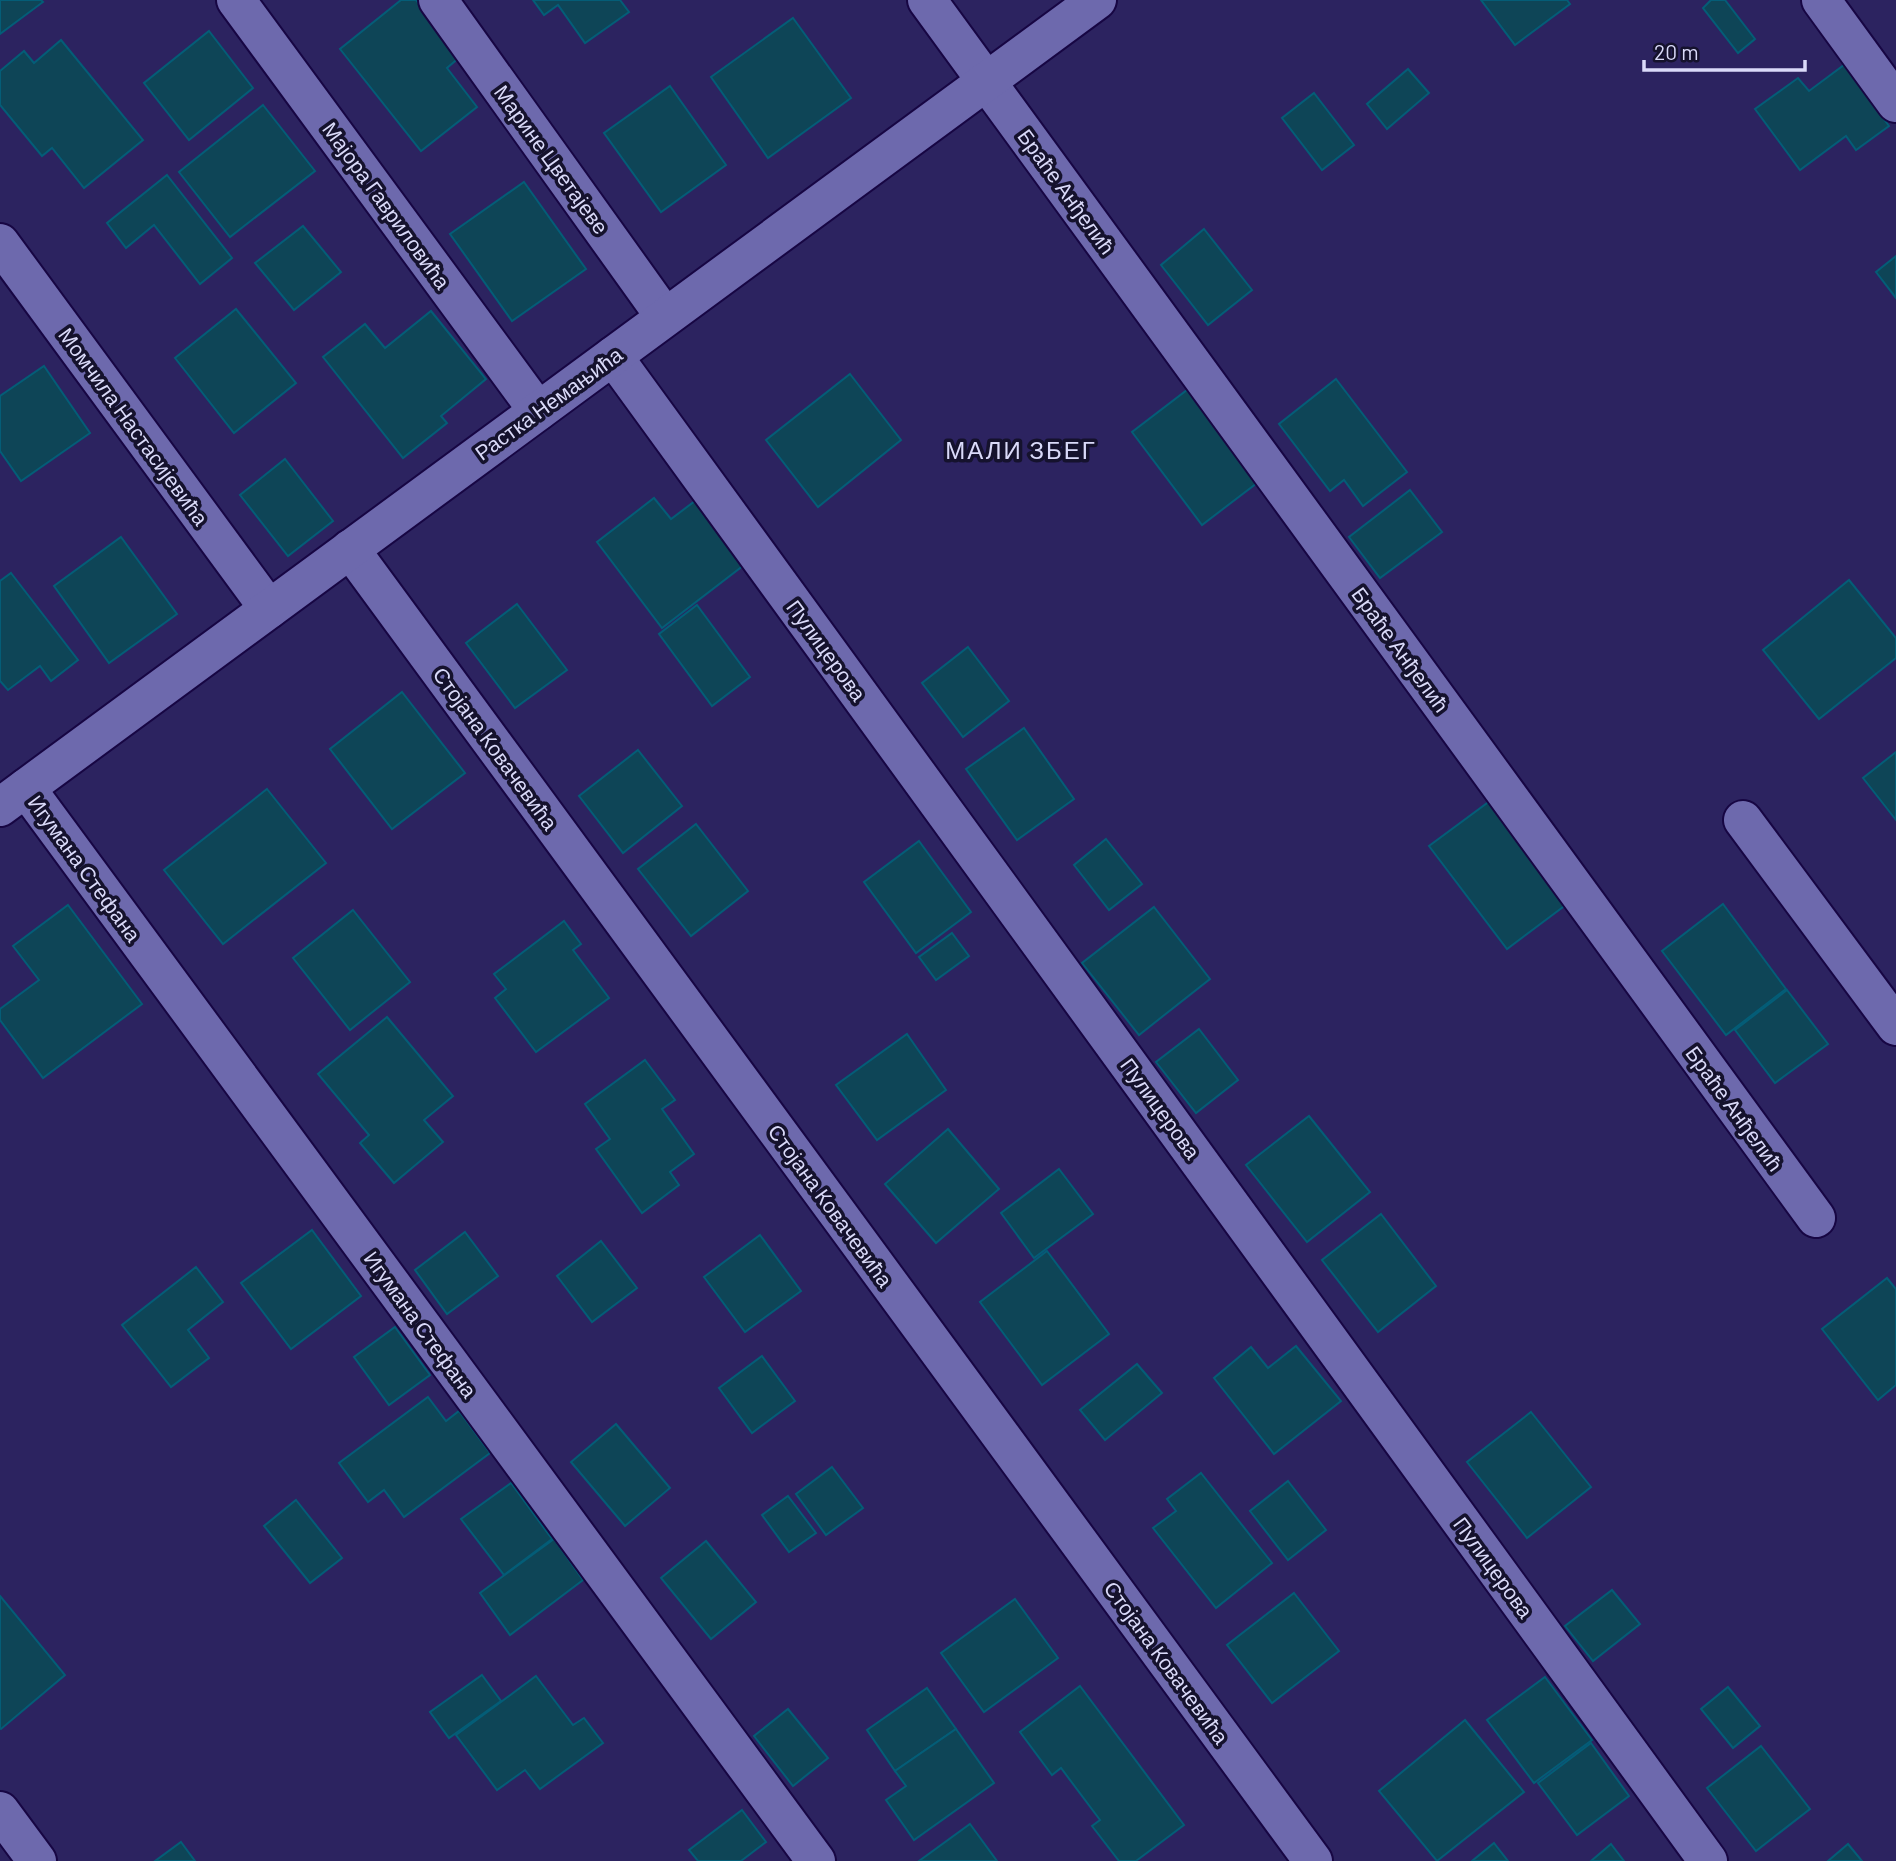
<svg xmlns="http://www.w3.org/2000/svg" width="1896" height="1861" viewBox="0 0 1896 1861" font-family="Barlow,sans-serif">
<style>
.building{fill:#0e4557;stroke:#045d77;stroke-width:2}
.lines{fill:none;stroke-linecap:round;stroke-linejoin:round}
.street-casing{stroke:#170643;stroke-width:42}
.street{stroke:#6d69ad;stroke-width:38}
.labels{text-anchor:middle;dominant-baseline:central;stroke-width:7;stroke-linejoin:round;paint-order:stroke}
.street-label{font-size:21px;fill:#dadaf9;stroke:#15122d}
.quarter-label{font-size:24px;letter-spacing:2px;fill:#dadaf9;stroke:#15122d}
</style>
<rect width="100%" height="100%" fill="#2c2360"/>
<!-- building -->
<g class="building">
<path d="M 0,0 L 41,0 L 43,2 L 0,34 Z"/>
<path d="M 401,0 L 416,0 L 461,56 L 447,68 L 477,107 L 421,151 L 340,49 Z"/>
<path d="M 533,0 L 620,0 L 629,12 L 585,43 L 558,5 L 544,15 Z"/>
<path d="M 1481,0 L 1567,0 L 1570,4 L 1515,45 Z"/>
<path d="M 1711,0 L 1725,0 L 1755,39 L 1738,53 L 1703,8 Z"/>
<path d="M 793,18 L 851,98 L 768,158 L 711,77 Z"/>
<path d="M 209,31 L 253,88 L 189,140 L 144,83 Z"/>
<path d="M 61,40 L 143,140 L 84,188 L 52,148 L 42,156 L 0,105 L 0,71 L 24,51 L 34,63 Z"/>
<path d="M 1844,65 L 1889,126 L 1856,150 L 1846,136 L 1800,170 L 1755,109 L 1798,78 L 1809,91 Z"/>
<path d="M 1408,69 L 1429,93 L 1387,129 L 1367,104 Z"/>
<path d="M 670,86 L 726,165 L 661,212 L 604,133 Z"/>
<path d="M 1314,93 L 1354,145 L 1322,170 L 1282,118 Z"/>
<path d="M 263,105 L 315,171 L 230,237 L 179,172 Z"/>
<path d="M 167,175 L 232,258 L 200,284 L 154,225 L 126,248 L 107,223 Z"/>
<path d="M 524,182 L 586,269 L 512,321 L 450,234 Z"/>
<path d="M 303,226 L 341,272 L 294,310 L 255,263 Z"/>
<path d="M 1204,229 L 1252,290 L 1208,325 L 1161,265 Z"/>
<path d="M 1896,256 L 1896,298 L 1876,272 Z"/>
<path d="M 236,309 L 296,383 L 234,433 L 175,358 Z"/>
<path d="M 431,311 L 486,379 L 441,416 L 447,423 L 403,458 L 323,357 L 365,324 L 385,348 Z"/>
<path d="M 44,366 L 90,433 L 21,481 L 0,451 L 0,396 Z"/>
<path d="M 850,374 L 901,440 L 818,507 L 766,440 Z"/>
<path d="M 1336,379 L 1407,472 L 1363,506 L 1344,480 L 1330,491 L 1279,424 Z"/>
<path d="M 1187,390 L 1257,483 L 1202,525 L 1132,432 Z"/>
<path d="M 285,459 L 333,521 L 288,556 L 240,495 Z"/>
<path d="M 1410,490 L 1442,532 L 1380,578 L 1349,537 Z"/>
<path d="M 654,498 L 671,519 L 695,501 L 744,565 L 662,628 L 597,542 Z"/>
<path d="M 121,537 L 177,614 L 109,663 L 54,586 Z"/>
<path d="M 11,573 L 78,660 L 51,681 L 40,666 L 8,690 L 0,681 L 0,581 Z"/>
<path d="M 1849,580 L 1896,638 L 1896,658 L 1819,719 L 1763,650 Z"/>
<path d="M 517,604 L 567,670 L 515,708 L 466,643 Z"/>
<path d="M 697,605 L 750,677 L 712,706 L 659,634 Z"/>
<path d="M 968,647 L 1009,701 L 963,737 L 922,683 Z"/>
<path d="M 402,692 L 465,773 L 392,829 L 330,749 Z"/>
<path d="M 1024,728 L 1074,799 L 1017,840 L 966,769 Z"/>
<path d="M 638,750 L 682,806 L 623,853 L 579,796 Z"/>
<path d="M 1896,752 L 1896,820 L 1863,778 Z"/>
<path d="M 267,789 L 326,863 L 223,944 L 164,870 Z"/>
<path d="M 1494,798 L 1571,901 L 1507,949 L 1429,846 Z"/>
<path d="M 696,824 L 748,891 L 691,936 L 638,869 Z"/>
<path d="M 1106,839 L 1142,884 L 1109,910 L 1074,865 Z"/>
<path d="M 919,841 L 971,912 L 916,953 L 864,882 Z"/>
<path d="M 1723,904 L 1786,989 L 1726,1035 L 1662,951 Z"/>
<path d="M 68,905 L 142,1004 L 43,1078 L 0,1020 L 0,1009 L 39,980 L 13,946 Z"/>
<path d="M 1154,907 L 1210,979 L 1139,1035 L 1082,963 Z"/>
<path d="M 353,910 L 410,982 L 350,1030 L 293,958 Z"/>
<path d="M 564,921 L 581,944 L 573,950 L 609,998 L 536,1052 L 495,998 L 506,989 L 494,974 Z"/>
<path d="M 952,933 L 969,956 L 936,980 L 919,957 Z"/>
<path d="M 1787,990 L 1828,1044 L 1775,1083 L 1735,1030 Z"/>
<path d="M 387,1017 L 453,1096 L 424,1120 L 443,1142 L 394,1183 L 360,1143 L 369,1135 L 318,1074 Z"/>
<path d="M 1199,1029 L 1238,1080 L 1196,1113 L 1156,1062 Z"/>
<path d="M 907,1034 L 946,1090 L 877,1140 L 836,1085 Z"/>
<path d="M 645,1060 L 675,1100 L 662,1109 L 694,1154 L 670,1172 L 679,1185 L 642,1213 L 596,1149 L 610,1139 L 585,1104 Z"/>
<path d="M 1309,1116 L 1370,1192 L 1307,1242 L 1246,1165 Z"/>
<path d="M 948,1129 L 999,1189 L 936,1243 L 885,1184 Z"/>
<path d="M 1059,1169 L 1093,1214 L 1034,1258 L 1001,1213 Z"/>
<path d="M 1381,1214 L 1436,1286 L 1378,1332 L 1322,1260 Z"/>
<path d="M 312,1230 L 361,1296 L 291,1349 L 241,1283 Z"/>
<path d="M 465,1232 L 498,1276 L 447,1314 L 415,1270 Z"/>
<path d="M 760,1235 L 801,1291 L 745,1332 L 704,1277 Z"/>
<path d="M 601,1241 L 637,1288 L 592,1322 L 557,1276 Z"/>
<path d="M 1047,1251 L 1109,1334 L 1042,1385 L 980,1302 Z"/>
<path d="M 196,1267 L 223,1302 L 188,1330 L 209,1358 L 171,1387 L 122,1325 Z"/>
<path d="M 1887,1278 L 1896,1289 L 1896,1385 L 1878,1400 L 1822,1329 Z"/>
<path d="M 395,1327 L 430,1375 L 389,1405 L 354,1357 Z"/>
<path d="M 1296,1346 L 1341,1401 L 1274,1454 L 1214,1378 L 1251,1347 L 1268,1368 Z"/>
<path d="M 762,1356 L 795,1401 L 752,1433 L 719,1388 Z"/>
<path d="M 1137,1364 L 1162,1393 L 1105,1440 L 1080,1410 Z"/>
<path d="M 428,1397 L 446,1421 L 459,1411 L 490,1453 L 404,1517 L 384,1490 L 368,1502 L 339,1463 Z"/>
<path d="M 1531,1412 L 1591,1487 L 1527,1538 L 1467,1462 Z"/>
<path d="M 616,1424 L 670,1488 L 625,1526 L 571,1462 Z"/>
<path d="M 832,1467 L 863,1508 L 826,1535 L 796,1494 Z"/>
<path d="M 1201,1473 L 1272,1563 L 1216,1608 L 1153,1528 L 1176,1511 L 1167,1499 Z"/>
<path d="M 1288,1481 L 1326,1530 L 1288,1560 L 1250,1511 Z"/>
<path d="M 511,1483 L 552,1539 L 504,1575 L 461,1519 Z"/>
<path d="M 788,1496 L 816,1533 L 789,1552 L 762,1515 Z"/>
<path d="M 296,1500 L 342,1558 L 310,1583 L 264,1526 Z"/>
<path d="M 554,1539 L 583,1580 L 510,1635 L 480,1593 Z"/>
<path d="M 706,1541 L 756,1602 L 711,1639 L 661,1578 Z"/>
<path d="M 1612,1590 L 1640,1624 L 1593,1661 L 1565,1626 Z"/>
<path d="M 1294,1593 L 1339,1651 L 1272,1703 L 1227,1645 Z"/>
<path d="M 0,1596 L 65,1675 L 1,1729 L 0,1728 Z"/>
<path d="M 1015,1599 L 1058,1658 L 984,1712 L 941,1653 Z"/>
<path d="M 482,1675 L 501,1701 L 449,1738 L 430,1712 Z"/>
<path d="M 536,1676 L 573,1725 L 584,1718 L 603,1743 L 540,1789 L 525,1770 L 497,1790 L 456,1735 Z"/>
<path d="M 1545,1677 L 1592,1740 L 1534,1783 L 1487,1720 Z"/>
<path d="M 1080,1686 L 1184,1825 L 1136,1861 L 1119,1861 L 1092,1826 L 1100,1820 L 1061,1768 L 1052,1775 L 1020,1732 Z"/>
<path d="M 1728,1687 L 1760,1726 L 1733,1748 L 1701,1709 Z"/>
<path d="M 927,1688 L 956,1729 L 895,1771 L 867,1730 Z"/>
<path d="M 788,1709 L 828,1758 L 793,1786 L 754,1736 Z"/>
<path d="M 1465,1720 L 1524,1792 L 1437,1861 L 1379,1791 Z"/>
<path d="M 956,1729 L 994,1783 L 914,1840 L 886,1800 L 906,1786 L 895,1771 Z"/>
<path d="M 1591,1743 L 1629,1796 L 1577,1835 L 1538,1783 Z"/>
<path d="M 1761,1746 L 1810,1809 L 1756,1851 L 1707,1788 Z"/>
<path d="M 742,1810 L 766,1842 L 741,1861 L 698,1861 L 689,1850 Z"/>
<path d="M 970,1824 L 997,1861 L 919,1861 Z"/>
<path d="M 181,1842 L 195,1861 L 155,1861 Z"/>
<path d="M 1494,1843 L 1508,1861 L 1472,1861 Z"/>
<path d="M 1611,1844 L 1624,1861 L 1591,1861 Z"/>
<path d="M 1848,1844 L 1862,1861 L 1828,1861 Z"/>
</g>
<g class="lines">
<defs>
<g id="street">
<path d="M 236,0 L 538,411"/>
<path d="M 438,0 L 665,317"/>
<path d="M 927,0 L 1816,1218"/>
<path d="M 1821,0 L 1896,103"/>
<path d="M 0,243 L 269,609"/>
<path d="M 613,356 L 1708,1861"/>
<path d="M 350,549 L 1313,1861"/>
<path d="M 26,788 L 816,1861"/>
<path d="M 0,807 L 1097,0"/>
<path d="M 1743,820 L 1896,1026"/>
<path d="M 0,1811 L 37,1861"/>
</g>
</defs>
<!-- street casing -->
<use href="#street" class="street-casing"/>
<!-- street -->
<use href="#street" class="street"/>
</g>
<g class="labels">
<!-- street labels -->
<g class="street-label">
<text transform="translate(552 159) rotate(54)">Марине Цветајеве</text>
<text transform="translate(1067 191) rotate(54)">Браће Анђелић</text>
<text transform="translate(387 205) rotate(54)">Мајора Гавриловића</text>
<text transform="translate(548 403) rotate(-36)">Растка Немањића</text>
<text transform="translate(134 426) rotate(54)">Момчила Настасијевића</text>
<text transform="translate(1401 649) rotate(54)">Браће Анђелић</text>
<text transform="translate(827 650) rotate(54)">Пулицерова</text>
<text transform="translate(496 748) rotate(54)">Стојана Ковачевића</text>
<text transform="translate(85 868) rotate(54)">Игумана Стефана</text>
<text transform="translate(1161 1108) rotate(54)">Пулицерова</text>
<text transform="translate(1735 1108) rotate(54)">Браће Анђелић</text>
<text transform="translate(831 1205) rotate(54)">Стојана Ковачевића</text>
<text transform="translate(421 1324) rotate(54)">Игумана Стефана</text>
<text transform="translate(1494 1567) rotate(54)">Пулицерова</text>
<text transform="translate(1167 1662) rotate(54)">Стојана Ковачевића</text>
</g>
<!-- quarter labels -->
<g class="quarter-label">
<text x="1021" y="449">МАЛИ ЗБЕГ</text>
</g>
</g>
<!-- scale -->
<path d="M1644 60v10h161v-10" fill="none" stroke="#dadaf9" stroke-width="3.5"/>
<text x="1654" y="60" font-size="21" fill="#dadaf9" stroke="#15122d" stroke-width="5" paint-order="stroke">20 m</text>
</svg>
